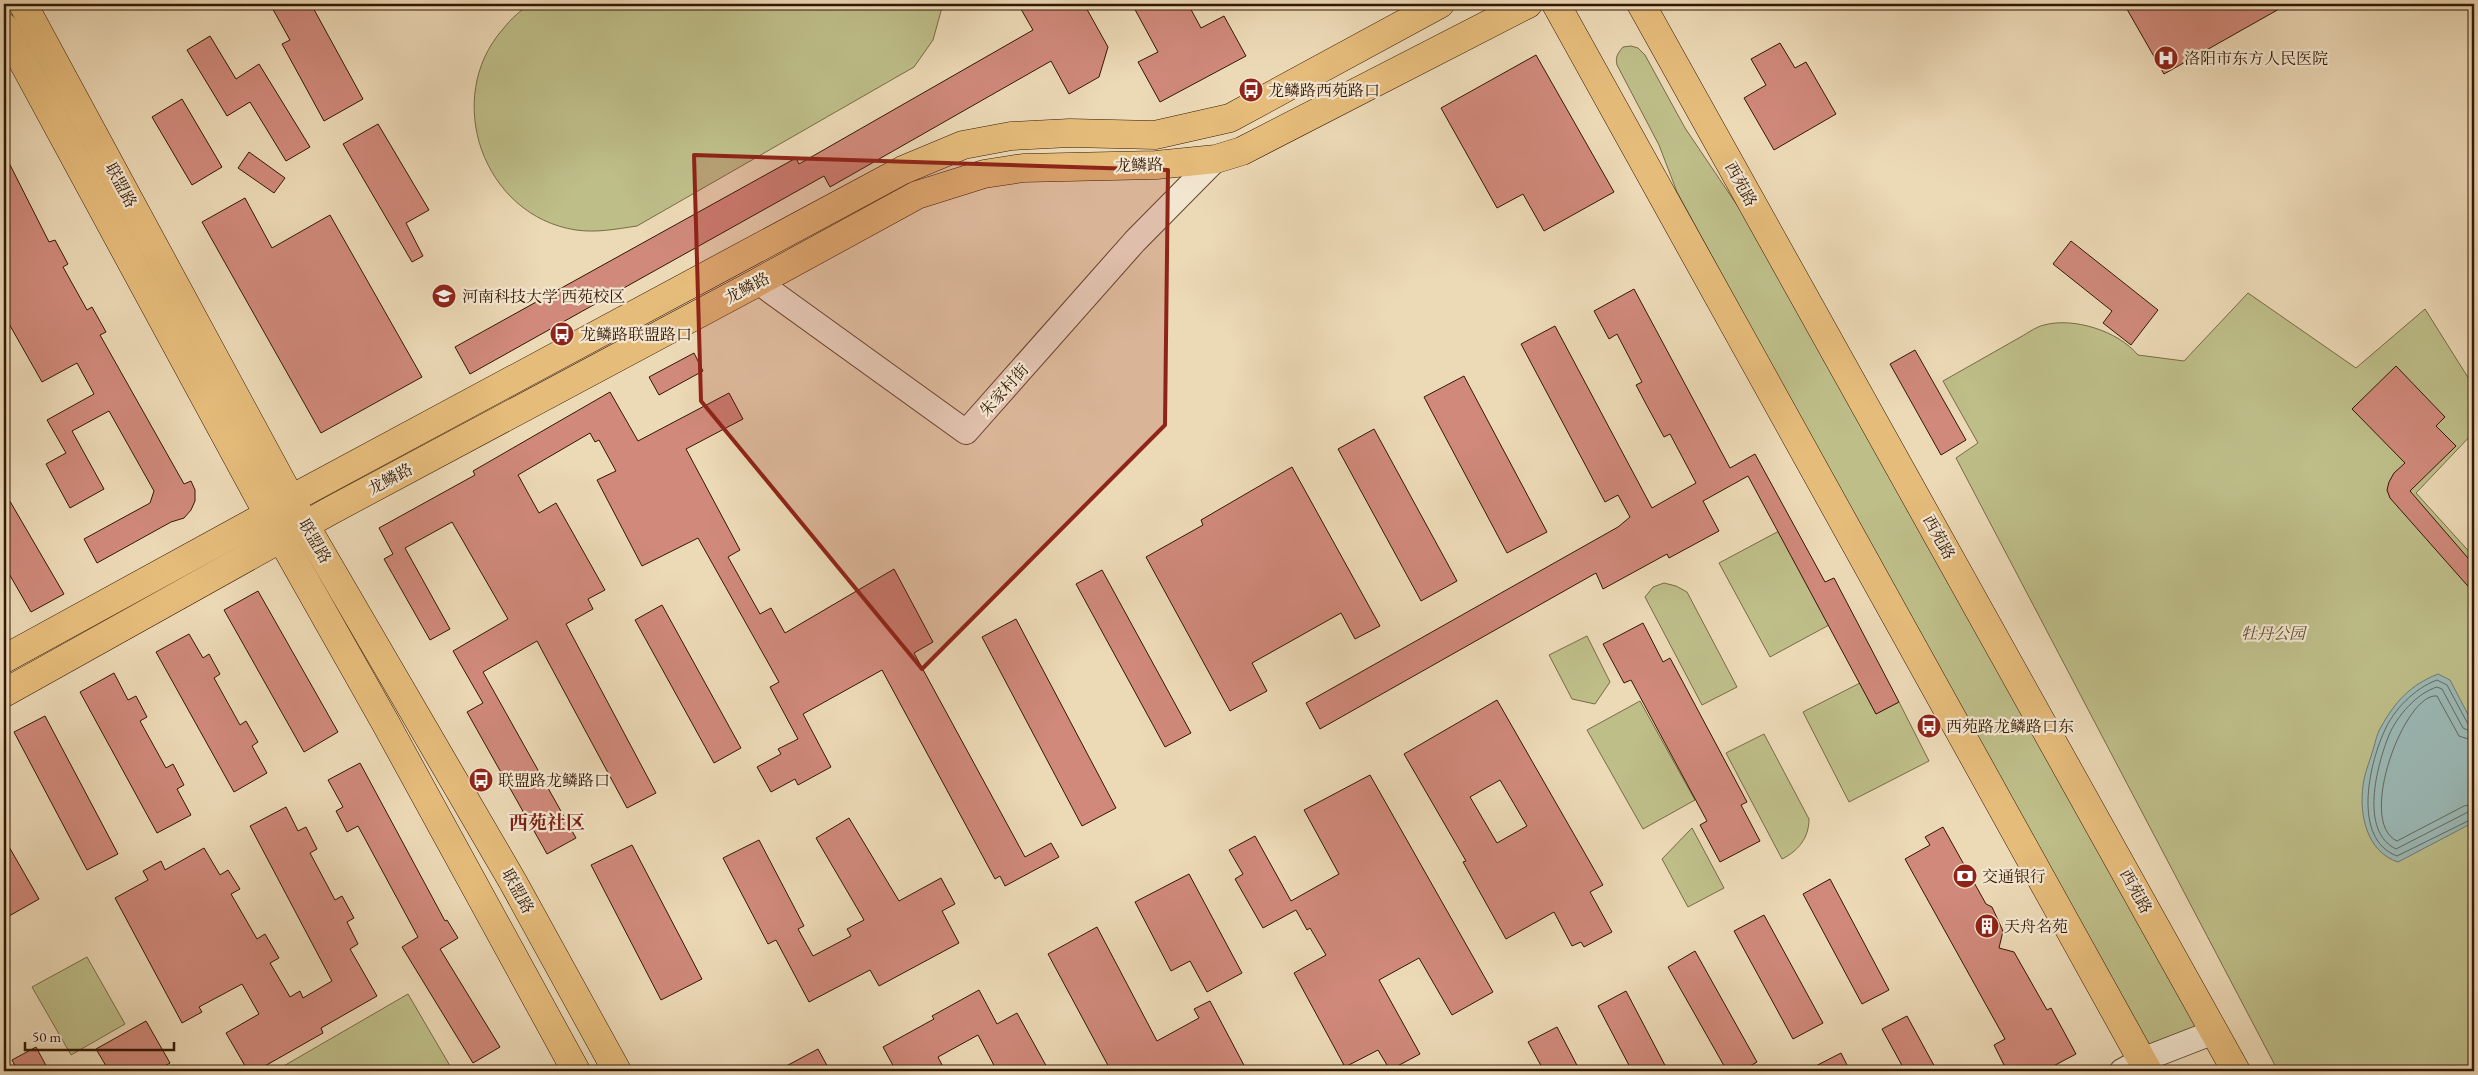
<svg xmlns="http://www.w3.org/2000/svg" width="2478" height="1075" viewBox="0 0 2478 1075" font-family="'EB Garamond','Noto Serif SC',serif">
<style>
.green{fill:#bebe89;stroke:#786b46}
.water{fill:#9bb9b6;stroke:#71796e}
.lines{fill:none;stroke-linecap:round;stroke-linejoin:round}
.shore{stroke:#67685c;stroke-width:1}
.building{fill:#d0897a;stroke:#331803;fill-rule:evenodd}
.minor-casing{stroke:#614830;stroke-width:26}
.major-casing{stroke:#331803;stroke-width:29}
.minor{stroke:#f3e6d0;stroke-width:24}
.major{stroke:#e6bc7b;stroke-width:28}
.marked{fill:#8f2418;fill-opacity:0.2;stroke:#8f2418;stroke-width:4;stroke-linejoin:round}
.labels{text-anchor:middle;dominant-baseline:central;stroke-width:4.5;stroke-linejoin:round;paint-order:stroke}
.poi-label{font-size:16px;fill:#331803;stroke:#f3e6d0;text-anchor:start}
.street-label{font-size:16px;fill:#331803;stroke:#f3e6d0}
.park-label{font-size:16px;font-style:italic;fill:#5d4a2b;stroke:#f3e6d0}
.quarter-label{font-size:19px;font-weight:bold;fill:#7a1f14;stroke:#f3e6d0}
</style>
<rect width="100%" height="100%" fill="#ecd9b6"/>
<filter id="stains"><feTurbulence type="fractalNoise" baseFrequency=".004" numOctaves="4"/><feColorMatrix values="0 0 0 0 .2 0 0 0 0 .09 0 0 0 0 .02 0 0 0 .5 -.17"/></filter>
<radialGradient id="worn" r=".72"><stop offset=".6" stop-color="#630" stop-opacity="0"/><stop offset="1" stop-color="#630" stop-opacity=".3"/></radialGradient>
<!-- green -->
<g class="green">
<path d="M 532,4 L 943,4 L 933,40 L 914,67 L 637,226 C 616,229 597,233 576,230 C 483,216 442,98 503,29 C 512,18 520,10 532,4 Z"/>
<path d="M 1631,46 L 1638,48 L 1645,55 L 1685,128 L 1743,214 L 2195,1022 L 2197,1028 L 2145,1050 L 1677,192 L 1659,145 L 1617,65 C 1615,57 1618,53 1623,47 Z"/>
<path d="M 2248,293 L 2356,368 L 2425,309 L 2474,387 L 2474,432 L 2416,493 L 2474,557 L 2474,1071 L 2278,1071 L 1956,458 L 1978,443 L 1943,381 C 1968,367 1992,353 2017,339 C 2025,335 2035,327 2044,325 C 2074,317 2118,331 2138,355 L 2184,361 Z"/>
<path d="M 1779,531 L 1829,625 L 1770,657 L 1719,563 Z"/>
<path d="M 1664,583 L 1676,586 L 1687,592 L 1737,687 L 1702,705 L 1645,597 L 1653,587 Z"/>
<path d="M 1587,636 L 1610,682 L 1595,704 L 1572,699 L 1549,655 Z"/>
<path d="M 1860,683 L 1876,714 L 1899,702 L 1929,761 L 1849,802 L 1803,712 Z"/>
<path d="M 1640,701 L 1695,800 L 1643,829 L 1587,730 Z"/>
<path d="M 1764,734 L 1809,819 C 1809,838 1798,851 1782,859 L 1726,753 Z"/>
<path d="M 1692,828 L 1724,888 L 1688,907 L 1662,859 Z"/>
<path d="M 87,957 L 125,1024 L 71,1055 L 32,987 Z"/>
<path d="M 408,994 L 453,1071 L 275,1071 Z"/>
</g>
<!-- water -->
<path class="water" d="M 2438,674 L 2450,680 L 2474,726 L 2474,822 L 2398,862 C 2367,852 2359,815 2363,786 C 2364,775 2369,763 2372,753 C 2375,745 2376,735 2381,727 C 2395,702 2410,685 2438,674 Z"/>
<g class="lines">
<!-- shore -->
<g class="shore">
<path d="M 2474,727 L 2468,724 L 2447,685 L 2437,680 C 2415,688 2393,710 2384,732 C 2369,765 2352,839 2397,856 L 2474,818"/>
<path d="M 2474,733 L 2463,728 L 2442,689 L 2437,687 C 2417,693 2397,716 2389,735 C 2377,765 2359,831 2396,849 L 2468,812 L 2474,811"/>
<path d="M 2474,741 L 2459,736 L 2437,696 C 2405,692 2356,822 2397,841 L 2464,806 L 2474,804"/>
</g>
</g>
<!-- building -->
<g class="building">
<path d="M 270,4 L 311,4 L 363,99 L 324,121 L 282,44 L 290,40 Z"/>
<path d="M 1018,4 L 1084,4 L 1108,47 L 1099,77 L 1069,94 L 1051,61 L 830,187 L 824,176 L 470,374 L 455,347 L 796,158 L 799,164 L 1033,30 Z"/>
<path d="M 1132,4 L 1188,4 L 1201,28 L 1224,16 L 1246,56 L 1160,102 L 1138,62 L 1158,52 Z"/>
<path d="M 2124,4 L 2288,4 L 2164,74 Z"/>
<path d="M 210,36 L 236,79 L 259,64 L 310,147 L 286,161 L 250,102 L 227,116 L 187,50 Z"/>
<path d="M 1780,43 L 1795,68 L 1806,62 L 1836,114 L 1774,150 L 1744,98 L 1766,85 L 1751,59 Z"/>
<path d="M 1536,55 L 1614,192 L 1544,231 L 1523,194 L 1497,208 L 1441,108 Z"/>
<path d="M 182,99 L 222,167 L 192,185 L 152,117 Z"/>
<path d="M 378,124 L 429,210 L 406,223 L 423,256 L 412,262 L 343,144 Z"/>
<path d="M 249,152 L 285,178 L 274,193 L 238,168 Z"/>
<path d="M 4,153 L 49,242 L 55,240 L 68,264 L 63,267 L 87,310 L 92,307 L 106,332 L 100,335 L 184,484 L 191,481 L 195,490 L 195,501 L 191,510 L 184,518 L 171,522 L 97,563 L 84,539 L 150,503 L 154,491 L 109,411 L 72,431 L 104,489 L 70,508 L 46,464 L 66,453 L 47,420 L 94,394 L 77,363 L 42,382 L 4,315 Z"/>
<path d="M 245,198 L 272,248 L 330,215 L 422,377 L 321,433 L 202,222 Z"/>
<path d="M 2071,241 L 2158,310 L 2131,345 L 2103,323 L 2112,311 L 2053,264 Z"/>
<path d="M 1634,289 L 1730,468 L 1755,454 L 1825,582 L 1834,578 L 1899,702 L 1876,714 L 1748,476 L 1703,501 L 1719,531 L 1669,558 L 1667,554 L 1603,589 L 1596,573 L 1320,729 L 1306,703 L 1618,527 L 1630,517 L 1618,495 L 1605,502 L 1521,344 L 1555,326 L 1652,508 L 1696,483 L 1670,434 L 1664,437 L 1646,404 L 1636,385 L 1642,382 L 1617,334 L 1609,339 L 1594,311 Z"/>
<path d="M 1915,350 L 1966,440 L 1941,455 L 1890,364 Z"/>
<path d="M 694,353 L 703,371 L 659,395 L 649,377 Z"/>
<path d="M 2396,366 L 2445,417 L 2436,426 L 2456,446 L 2410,491 L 2474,565 L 2474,593 L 2390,498 L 2387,490 L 2389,482 L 2394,473 L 2405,463 L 2352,409 Z"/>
<path d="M 1464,376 L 1547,532 L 1507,553 L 1424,397 Z"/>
<path d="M 610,392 L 638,441 L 729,393 L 743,419 L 686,449 L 740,550 L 728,557 L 760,614 L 771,608 L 785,633 L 894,569 L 933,642 L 914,653 L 1025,857 L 1051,843 L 1059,857 L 1005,886 L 1000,876 L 995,879 L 882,670 L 803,714 L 831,767 L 798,785 L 795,779 L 771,792 L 757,767 L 781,754 L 778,749 L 798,739 L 770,687 L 779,682 L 698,538 L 642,566 L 597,480 L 616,471 L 599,440 L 595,442 L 590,433 L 518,475 L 539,513 L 556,503 L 605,590 L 588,599 L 593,609 L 566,624 L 656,793 L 627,808 L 537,641 L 483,672 L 576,838 L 547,854 L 467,712 L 483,703 L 453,651 L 508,619 L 452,522 L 405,548 L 450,629 L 430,640 L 384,559 L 393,554 L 379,528 L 475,475 L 473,471 Z"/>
<path d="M 1374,429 L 1457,581 L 1421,601 L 1338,449 Z"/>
<path d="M 1292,467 L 1380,626 L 1355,639 L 1341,613 L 1252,663 L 1267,691 L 1230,711 L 1146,557 L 1203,525 L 1201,520 Z"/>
<path d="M 4,491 L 64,594 L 31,612 L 4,565 Z"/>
<path d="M 1102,570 L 1191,733 L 1165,747 L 1076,584 Z"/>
<path d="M 258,591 L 338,732 L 304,752 L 224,610 Z"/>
<path d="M 662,605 L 741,748 L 714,763 L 635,620 Z"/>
<path d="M 1016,619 L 1116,808 L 1082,826 L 982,637 Z"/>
<path d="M 1643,623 L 1663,662 L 1670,658 L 1747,802 L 1741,805 L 1760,841 L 1720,862 L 1700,825 L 1707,821 L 1631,680 L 1624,683 L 1603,644 Z"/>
<path d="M 189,634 L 203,658 L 209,654 L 220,674 L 214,678 L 240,725 L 246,721 L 258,742 L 252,746 L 267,773 L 234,792 L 156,652 Z"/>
<path d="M 114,673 L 128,700 L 136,696 L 147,717 L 140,721 L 166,768 L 173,764 L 184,785 L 177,789 L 191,815 L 157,833 L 80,692 Z"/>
<path d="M 1497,700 L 1603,885 L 1590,892 L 1612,932 L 1584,947 L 1581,942 L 1572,946 L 1554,912 L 1506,939 L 1463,862 L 1466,861 L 1404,754 ZM 1500,780 L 1527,826 L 1497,843 L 1470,797 Z"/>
<path d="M 45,716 L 118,854 L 87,870 L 14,732 Z"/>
<path d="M 360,763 L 445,921 L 447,920 L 458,938 L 440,949 L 500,1047 L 473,1063 L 402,947 L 418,937 L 358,826 L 347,832 L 336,811 L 343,807 L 328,780 Z"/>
<path d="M 1370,775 L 1493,992 L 1452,1015 L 1419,958 L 1379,980 L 1420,1054 L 1390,1070 L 1378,1050 L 1345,1067 L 1294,973 L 1326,955 L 1310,928 L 1307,930 L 1296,910 L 1263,928 L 1235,879 L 1243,874 L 1229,850 L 1255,836 L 1291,901 L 1339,874 L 1304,810 Z"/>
<path d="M 286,807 L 298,831 L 306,827 L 317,849 L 310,853 L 335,900 L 342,896 L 354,918 L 347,922 L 358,944 L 350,949 L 377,996 L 321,1028 L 323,1033 L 256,1071 L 248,1071 L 226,1033 L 259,1014 L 242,984 L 199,1007 L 202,1012 L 182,1023 L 115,898 L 148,880 L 143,871 L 161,861 L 165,870 L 204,848 L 220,875 L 228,870 L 240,889 L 231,894 L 257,939 L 265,934 L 279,958 L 270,963 L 290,997 L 300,991 L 303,998 L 332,981 L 250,826 Z"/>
<path d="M 849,818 L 899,901 L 941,878 L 955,904 L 942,911 L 959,943 L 879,986 L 870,970 L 809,1002 L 776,940 L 768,944 L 723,858 L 759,840 L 804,926 L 798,929 L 813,956 L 851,936 L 847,929 L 864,920 L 816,838 Z"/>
<path d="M 1943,827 L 1986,904 L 1992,907 L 2003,931 L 1999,948 L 2014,952 L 2047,1010 L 2051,1008 L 2076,1054 L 2044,1071 L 2007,1071 L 1994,1045 L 2005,1039 L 1905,859 L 1930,845 L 1925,837 Z"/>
<path d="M 4,838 L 39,899 L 9,916 L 4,906 Z"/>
<path d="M 632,845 L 702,979 L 661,1000 L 591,865 Z"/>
<path d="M 1189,874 L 1242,973 L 1207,992 L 1190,961 L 1171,971 L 1135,902 Z"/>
<path d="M 1830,879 L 1889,990 L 1862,1004 L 1803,894 Z"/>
<path d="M 1764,915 L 1823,1023 L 1793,1039 L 1734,931 Z"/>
<path d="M 1097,927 L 1157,1041 L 1199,1018 L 1194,1009 L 1210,1001 L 1247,1071 L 1111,1071 L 1048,954 Z"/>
<path d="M 1695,951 L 1757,1062 L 1741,1071 L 1727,1071 L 1668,967 Z"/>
<path d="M 979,990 L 997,1024 L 1017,1013 L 1049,1071 L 997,1071 L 978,1035 L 938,1057 L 945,1071 L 896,1071 L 883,1047 L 934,1019 L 932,1016 Z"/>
<path d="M 1626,991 L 1668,1071 L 1632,1071 L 1598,1006 Z"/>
<path d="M 1907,1016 L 1937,1071 L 1905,1071 L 1882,1029 Z"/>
<path d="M 146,1021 L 170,1063 L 156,1071 L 109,1071 L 96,1049 Z"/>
<path d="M 1557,1027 L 1580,1071 L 1544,1071 L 1528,1042 Z"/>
<path d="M 36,1047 L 49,1071 L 18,1071 L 12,1060 Z"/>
<path d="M 818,1049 L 830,1071 L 777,1071 Z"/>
<path d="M 1841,1053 L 1850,1071 L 1806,1071 Z"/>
</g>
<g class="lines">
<defs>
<g id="minor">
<path d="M 758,282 L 966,432 L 1135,241 L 1216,159"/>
<path d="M 2122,1071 L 2142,1060 L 2214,1032"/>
</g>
<g id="major">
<path d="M 23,4 L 305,525 L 513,882 L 617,1071"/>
<path d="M 1556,4 L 2148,1071"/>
<path d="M 1641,4 L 2236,1071"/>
<path d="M 4,27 L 281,538 L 385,722 L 576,1071"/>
<path d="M 4,659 L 256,521 L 291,499 L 903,170 L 963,145 L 1011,136 L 1070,133 L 1155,135 L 1230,118 L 1440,4"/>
<path d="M 4,693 L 330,511 L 758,282 L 917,195 L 984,174 L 1023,168 L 1156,165 L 1216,159 L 1242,151 L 1528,4"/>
</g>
</defs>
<!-- minor casing -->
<use href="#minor" class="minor-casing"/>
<!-- major casing -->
<use href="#major" class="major-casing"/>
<!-- minor -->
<use href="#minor" class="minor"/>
<!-- major -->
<use href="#major" class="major"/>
</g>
<!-- marked area -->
<path class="marked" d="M 694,155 L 1168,170 L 1165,425 L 922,669 L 701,401 Z"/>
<!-- icons -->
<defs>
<symbol id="hospital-disc" viewBox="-11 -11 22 22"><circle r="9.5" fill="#8f2418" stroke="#f3e6d0"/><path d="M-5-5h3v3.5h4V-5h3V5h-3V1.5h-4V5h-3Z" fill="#fff"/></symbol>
<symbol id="bus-disc" viewBox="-11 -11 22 22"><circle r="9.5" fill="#8f2418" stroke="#f3e6d0"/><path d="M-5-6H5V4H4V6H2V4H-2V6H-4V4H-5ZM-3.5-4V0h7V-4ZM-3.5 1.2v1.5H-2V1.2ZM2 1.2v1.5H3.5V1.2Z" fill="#fff"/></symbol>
<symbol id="university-disc" viewBox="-11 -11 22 22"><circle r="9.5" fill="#8f2418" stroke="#f3e6d0"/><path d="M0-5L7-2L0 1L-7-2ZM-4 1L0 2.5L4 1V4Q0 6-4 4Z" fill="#fff"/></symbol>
<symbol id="bank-disc" viewBox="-11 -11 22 22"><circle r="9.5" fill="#8f2418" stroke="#f3e6d0"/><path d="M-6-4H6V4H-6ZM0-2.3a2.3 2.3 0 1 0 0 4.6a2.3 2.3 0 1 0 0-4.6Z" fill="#fff"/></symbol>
<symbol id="building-disc" viewBox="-11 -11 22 22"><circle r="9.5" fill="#8f2418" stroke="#f3e6d0"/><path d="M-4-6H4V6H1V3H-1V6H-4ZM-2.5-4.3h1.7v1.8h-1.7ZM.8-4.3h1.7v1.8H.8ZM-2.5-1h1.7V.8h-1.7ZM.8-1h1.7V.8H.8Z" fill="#fff"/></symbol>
</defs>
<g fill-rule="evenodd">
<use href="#hospital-disc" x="2152" y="44" width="28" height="28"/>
<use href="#bus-disc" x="1237" y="76" width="28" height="28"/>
<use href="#university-disc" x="430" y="282" width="28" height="28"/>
<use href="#bus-disc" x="548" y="320" width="28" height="28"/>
<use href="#bus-disc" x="1915" y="712" width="28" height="28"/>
<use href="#bus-disc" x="467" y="766" width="28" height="28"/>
<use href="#bank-disc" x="1951" y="862" width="28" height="28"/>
<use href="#building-disc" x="1973" y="912" width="28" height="28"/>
</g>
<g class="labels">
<!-- poi labels -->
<g class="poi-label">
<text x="2184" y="58">洛阳市东方人民医院</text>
<text x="1268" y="90">龙鳞路西苑路口</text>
<text x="462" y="296">河南科技大学 西苑校区</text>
<text x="580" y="334">龙鳞路联盟路口</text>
<text x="1946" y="726">西苑路龙鳞路口东</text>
<text x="498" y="780">联盟路龙鳞路口</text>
<text x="1982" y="876">交通银行</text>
<text x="2004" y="926">天舟名苑</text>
</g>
<!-- street labels -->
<g class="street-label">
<text transform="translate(1139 165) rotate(-2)">龙鳞路</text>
<text transform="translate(1741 184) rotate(61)">西苑路</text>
<text transform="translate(121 185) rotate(62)">联盟路</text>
<text transform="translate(747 288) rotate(-28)">龙鳞路</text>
<text transform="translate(1004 390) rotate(-48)">朱家村街</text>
<text transform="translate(390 479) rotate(-28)">龙鳞路</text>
<text transform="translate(1939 537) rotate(61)">西苑路</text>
<text transform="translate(315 541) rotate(60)">联盟路</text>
<text transform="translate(518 891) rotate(61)">联盟路</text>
<text transform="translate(2136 891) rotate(61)">西苑路</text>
</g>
<!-- park labels -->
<g class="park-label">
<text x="2273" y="633">牡丹公园</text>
</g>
<!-- quarter labels -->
<g class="quarter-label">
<text x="547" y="822">西苑社区</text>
</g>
</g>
<!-- margin -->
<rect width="2478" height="1075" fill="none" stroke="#ecd9b6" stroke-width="20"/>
<rect x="5" y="5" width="2468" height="1065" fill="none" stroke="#331803" stroke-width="2.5"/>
<rect x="10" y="10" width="2458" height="1055" fill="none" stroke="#331803"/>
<!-- scale -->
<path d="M25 1042v8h149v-8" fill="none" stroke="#331803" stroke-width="2.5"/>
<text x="32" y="1042" font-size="15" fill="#331803" stroke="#f3e6d0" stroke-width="4" paint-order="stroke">50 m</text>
<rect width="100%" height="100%" filter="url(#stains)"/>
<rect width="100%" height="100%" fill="url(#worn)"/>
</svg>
